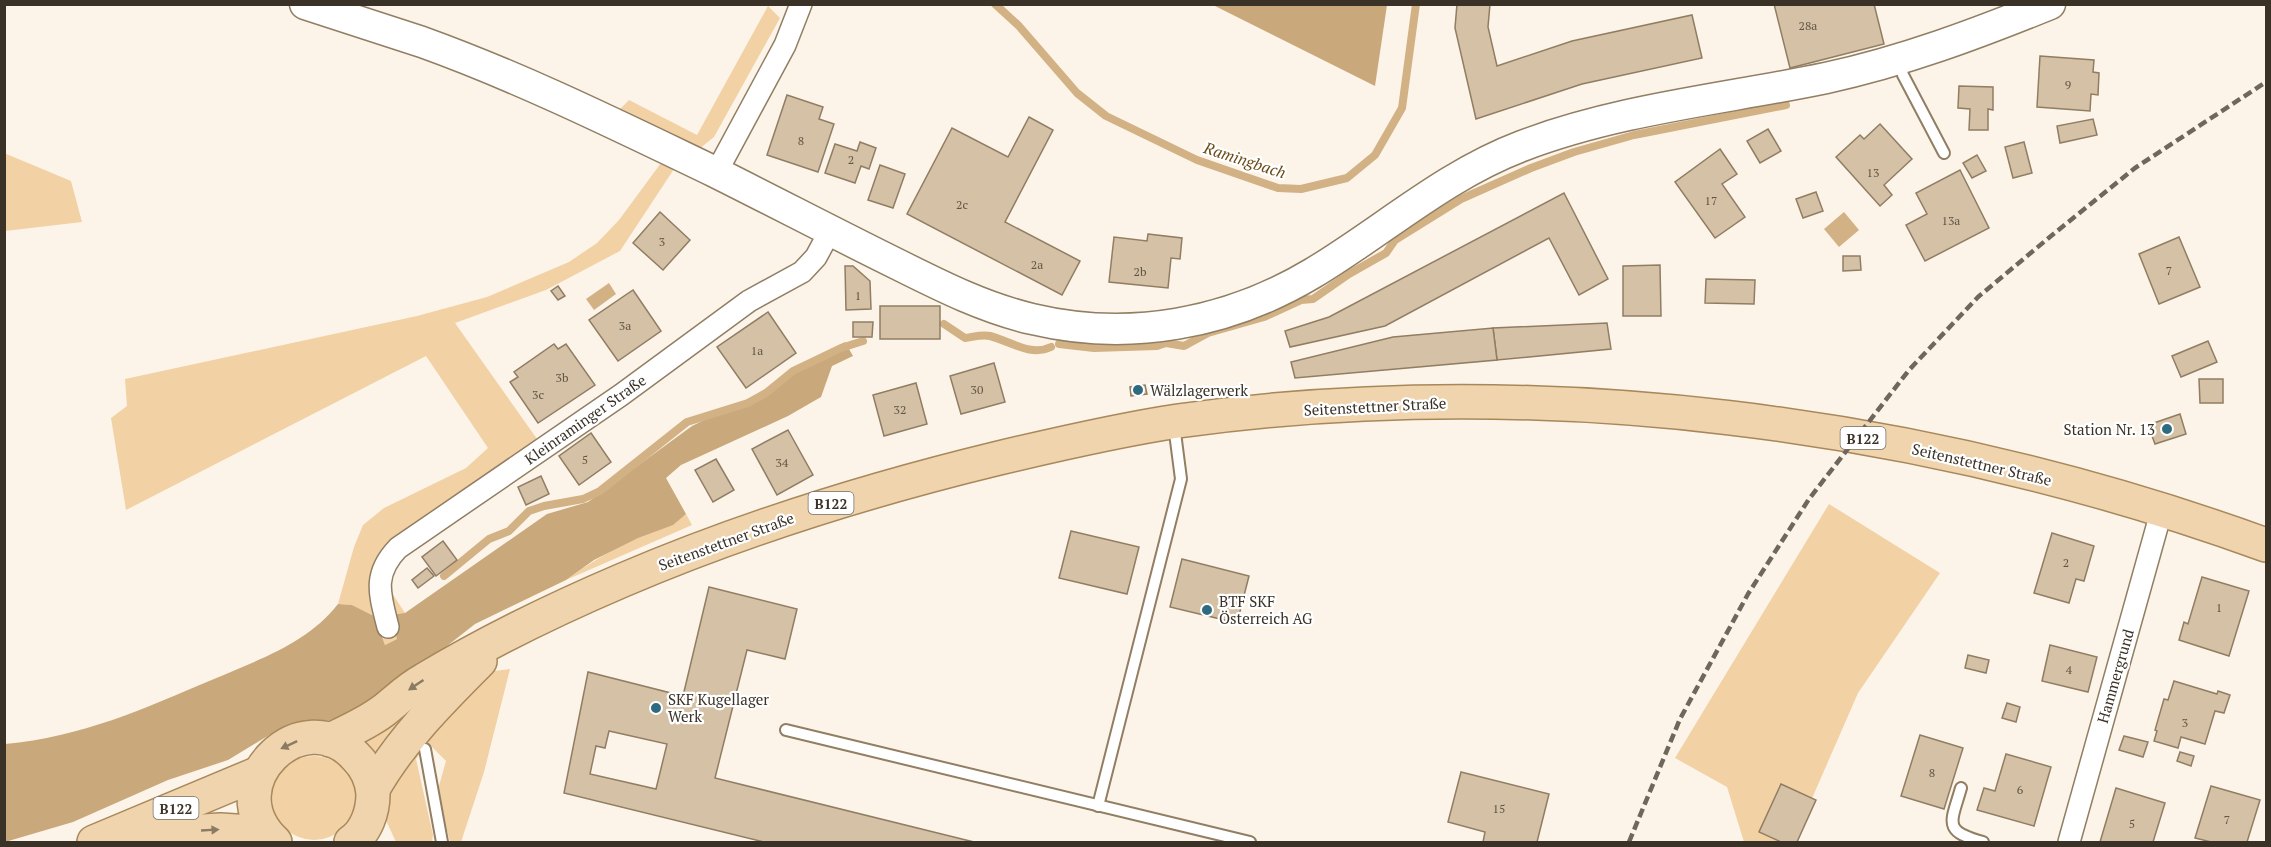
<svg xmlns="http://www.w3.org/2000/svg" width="2271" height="847" viewBox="0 0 2271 847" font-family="'PT Serif',serif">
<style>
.green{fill:#f2d1a4}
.forest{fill:#c9a87b}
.water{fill:#d2b184}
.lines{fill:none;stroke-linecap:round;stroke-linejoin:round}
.stream{stroke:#d2b184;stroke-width:8}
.building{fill:#d5c1a5;stroke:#907d63;stroke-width:1.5;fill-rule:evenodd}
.lane-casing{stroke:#917e63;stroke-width:14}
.street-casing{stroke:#917e63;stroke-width:24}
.secondary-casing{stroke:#917e63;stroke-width:33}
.primary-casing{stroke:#a8885b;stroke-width:36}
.lane{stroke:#fff;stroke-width:10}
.street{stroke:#fff;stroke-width:21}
.secondary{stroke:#fff;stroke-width:30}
.primary{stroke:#efd4ad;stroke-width:33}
.rail{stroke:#6f675b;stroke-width:4.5;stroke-dasharray:9 4.5;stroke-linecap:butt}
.oneway{fill:#8b7b63}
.poi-dot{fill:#2e6b81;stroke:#fff;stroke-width:2}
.labels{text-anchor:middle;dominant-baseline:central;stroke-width:4.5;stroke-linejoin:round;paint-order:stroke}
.number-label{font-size:12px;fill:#615646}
.shield{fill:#fff;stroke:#757068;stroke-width:1.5}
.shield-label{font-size:14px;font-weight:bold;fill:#3a3227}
.poi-label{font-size:15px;fill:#3a3227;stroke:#fff;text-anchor:start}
.street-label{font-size:15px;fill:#3a3227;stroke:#fff}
.water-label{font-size:16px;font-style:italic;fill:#6b4a14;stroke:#fff}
</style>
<rect width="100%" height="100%" fill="#fcf4e8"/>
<!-- green -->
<g class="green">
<path d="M 768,6 L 780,18 L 714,137 L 699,149 L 619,110 L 629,100 L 697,135 Z"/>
<path d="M 4,153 L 71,181 L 82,222 L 5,231 Z"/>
<path d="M 661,163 L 674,169 L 620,251 L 546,290 L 455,323 L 547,453 L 405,552 L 386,584 L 405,613 L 397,639 L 385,645 L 374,616 L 352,605 L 338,604 L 354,547 L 363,525 L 384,508 L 466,468 L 488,448 L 426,356 L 126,510 L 111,418 L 127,406 L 125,379 L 417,316 L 487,297 L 569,262 L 597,243 L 619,220 Z"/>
<path d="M 1829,504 L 1940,573 L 1858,693 L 1793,842 L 1744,842 L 1727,787 L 1675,758 Z"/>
<path d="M 686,514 L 692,525 L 566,580 C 588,564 610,551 635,539 C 654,530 669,528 686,514 Z"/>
<path d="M 510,669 L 484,772 L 461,842 L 450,842 L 437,793 L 446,761 L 428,743 L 416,759 L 433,835 L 432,842 L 396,842 L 385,818 L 386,796 L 402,761 L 487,672 Z"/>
<path d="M 420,697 L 379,762 L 361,740 Z"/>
<circle cx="314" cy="798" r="42"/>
</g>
<!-- forest -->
<g class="forest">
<path d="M 1213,5 L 1387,5 L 1375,86 Z"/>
<path d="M 845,342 L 853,356 L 832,366 L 821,397 L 788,416 L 681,465 L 666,478 L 686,514 L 673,525 L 638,538 L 594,560 L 566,580 L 475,624 L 419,668 L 347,716 L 333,720 L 302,723 L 276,731 L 228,760 L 168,780 L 73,822 L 5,842 L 5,744 C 82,737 143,709 214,679 C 258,660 308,643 338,604 L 352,605 L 374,616 L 385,645 L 397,639 L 392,615 L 405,613 L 547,514 L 588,502 L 692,426 L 756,395 L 805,363 Z"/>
</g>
<!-- water -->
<g class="water">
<path d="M 1844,212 L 1859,230 L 1839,247 L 1824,229 Z"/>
<path d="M 609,283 L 616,294 L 594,310 L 586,299 Z"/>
</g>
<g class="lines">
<!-- stream -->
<g class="stream">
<path d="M 995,4 L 1019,26 L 1077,93 L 1106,116 L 1197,160 L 1278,188 L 1301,189 L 1347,178 L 1375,155 L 1402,108 L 1416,4"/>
<path d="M 944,324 L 965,338 C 973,337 982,334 990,336 C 1010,341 1030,357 1051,347"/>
<path d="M 1059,344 L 1094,348 L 1157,346 L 1166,343 L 1184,346 L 1208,333 L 1264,317 L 1301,300 L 1313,299 L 1349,274 L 1386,253 L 1395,240 L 1461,199 L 1531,168 L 1574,152 L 1634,135 L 1786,105"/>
<path d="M 444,576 L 489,539 L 509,531 L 529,511 L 544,506 L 583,499 L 600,491 L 687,422 L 748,403 L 766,393 L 793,371 L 841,348 L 863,341"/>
</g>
</g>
<!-- building -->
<g class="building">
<path d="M 1457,4 L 1490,4 L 1488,27 L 1497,66 L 1572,41 L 1692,15 L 1702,58 L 1582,84 L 1476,119 L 1455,28 Z"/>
<path d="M 1774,4 L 1874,4 L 1884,44 L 1790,68 Z"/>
<path d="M 2040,56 L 2094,60 L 2093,72 L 2099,73 L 2098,95 L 2091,94 L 2090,111 L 2037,107 Z"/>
<path d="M 1959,86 L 1993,87 L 1993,110 L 1988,109 L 1988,130 L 1969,130 L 1970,109 L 1958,108 Z"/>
<path d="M 787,95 L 823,107 L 819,119 L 834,124 L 818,172 L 767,155 Z"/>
<path d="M 1029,117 L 1053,130 L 1005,222 L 1080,261 L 1062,295 L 907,214 L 952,128 L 1008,157 Z"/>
<path d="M 2093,119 L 2097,135 L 2060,143 L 2057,126 Z"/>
<path d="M 1880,124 L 1912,159 L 1884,185 L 1892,195 L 1880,206 L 1836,157 L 1860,135 L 1864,139 Z"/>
<path d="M 1768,129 L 1781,151 L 1760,163 L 1747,141 Z"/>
<path d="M 860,142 L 876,148 L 869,169 L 861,166 L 855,183 L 825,173 L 835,144 L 857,151 Z"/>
<path d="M 2024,142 L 2032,173 L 2013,178 L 2005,147 Z"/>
<path d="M 1720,149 L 1737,174 L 1722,184 L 1745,217 L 1715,238 L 1675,182 Z"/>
<path d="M 1977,155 L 1986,171 L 1972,178 L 1963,163 Z"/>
<path d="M 880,165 L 905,174 L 893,208 L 868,200 Z"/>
<path d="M 1960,170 L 1989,228 L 1925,261 L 1906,225 L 1927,214 L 1916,193 Z"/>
<path d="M 1816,192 L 1823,211 L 1803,218 L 1796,199 Z"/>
<path d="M 1564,193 L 1608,279 L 1579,295 L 1549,238 L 1385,326 L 1290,347 L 1285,331 L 1329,317 Z"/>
<path d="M 660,212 L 690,240 L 663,270 L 633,243 Z"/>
<path d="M 1148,234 L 1182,238 L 1180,259 L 1171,258 L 1168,288 L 1109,282 L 1114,237 L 1147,241 Z"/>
<path d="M 2179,237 L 2200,287 L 2159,304 L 2139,254 Z"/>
<path d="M 1843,256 L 1860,256 L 1861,270 L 1843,271 Z"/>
<path d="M 1660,265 L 1661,316 L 1623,316 L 1623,266 Z"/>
<path d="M 845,266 L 853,266 L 870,281 L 871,309 L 846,310 Z"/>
<path d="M 1706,279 L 1755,280 L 1754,304 L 1705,303 Z"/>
<path d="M 558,286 L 565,296 L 558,300 L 551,291 Z"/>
<path d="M 633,290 L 661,331 L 618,361 L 589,320 Z"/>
<rect x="880" y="306" width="60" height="33"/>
<path d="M 768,312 L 796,353 L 746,388 L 717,347 Z"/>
<path d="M 853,322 L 873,322 L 872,337 L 853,337 Z"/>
<path d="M 1607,323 L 1611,349 L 1497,360 L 1493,328 Z"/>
<path d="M 1493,328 L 1497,360 L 1295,378 L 1291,362 L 1393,337 Z"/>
<path d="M 2208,341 L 2217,362 L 2181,377 L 2172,356 Z"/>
<path d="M 554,344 L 558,349 L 566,344 L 595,385 L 538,423 L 510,382 L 518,377 L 514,372 Z"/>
<path d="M 994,363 L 1005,402 L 961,414 L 950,376 Z"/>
<path d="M 2199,379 L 2223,379 L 2223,403 L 2200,403 Z"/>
<path d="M 916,383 L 927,424 L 884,436 L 873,395 Z"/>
<path d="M 1145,385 L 1147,394 L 1131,396 L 1130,387 Z"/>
<path d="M 2180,414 L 2186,434 L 2155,444 L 2148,425 Z"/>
<path d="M 788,430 L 813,475 L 777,495 L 752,449 Z"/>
<path d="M 591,433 L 611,462 L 579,485 L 559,456 Z"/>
<path d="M 716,459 L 734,490 L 713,502 L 695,470 Z"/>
<path d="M 541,476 L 549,494 L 526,505 L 518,487 Z"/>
<path d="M 1071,531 L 1139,547 L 1127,594 L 1059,578 Z"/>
<path d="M 2052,533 L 2094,546 L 2084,581 L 2076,579 L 2069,603 L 2034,593 Z"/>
<path d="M 443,541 L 457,560 L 436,576 L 422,557 Z"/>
<path d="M 1182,559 L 1249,576 L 1237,623 L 1170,607 Z"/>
<path d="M 427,568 L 434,576 L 418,588 L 412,580 Z"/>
<path d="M 2202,577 L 2249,591 L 2229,656 L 2179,640 L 2184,622 L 2188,624 Z"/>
<path d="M 709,587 L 797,609 L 785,659 L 747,650 L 715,778 L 974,842 L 764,842 L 564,793 L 588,672 L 683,696 ZM 609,731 L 667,744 L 656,789 L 590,774 L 596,746 L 605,748 Z"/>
<path d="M 2050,645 L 2097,657 L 2088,692 L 2042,681 Z"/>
<path d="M 1968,655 L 1989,660 L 1986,673 L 1965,668 Z"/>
<path d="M 2174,681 L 2217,694 L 2218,691 L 2230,695 L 2224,713 L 2215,711 L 2205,744 L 2181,737 L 2178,748 L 2154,741 L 2157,731 L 2155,730 L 2164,699 L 2168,700 Z"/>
<path d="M 2007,703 L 2020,707 L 2016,722 L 2002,718 Z"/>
<path d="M 1920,735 L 1963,748 L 1944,809 L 1901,796 Z"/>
<path d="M 2124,736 L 2148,742 L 2143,757 L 2119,750 Z"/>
<path d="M 2180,752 L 2194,756 L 2191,766 L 2177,761 Z"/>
<path d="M 2006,754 L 2051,767 L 2034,826 L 1977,810 L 1984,788 L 1995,791 Z"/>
<path d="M 1461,772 L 1549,794 L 1537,842 L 1483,842 L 1485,832 L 1448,822 Z"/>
<path d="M 1781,784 L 1816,800 L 1797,842 L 1781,842 L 1759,832 Z"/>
<path d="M 2211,786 L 2260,800 L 2247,842 L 2211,842 L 2195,838 Z"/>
<path d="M 2116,788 L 2165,803 L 2153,842 L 2100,842 Z"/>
</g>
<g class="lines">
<defs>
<g id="lane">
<path d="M 1899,60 L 1903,75 L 1944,153"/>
<path d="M 786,730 L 1250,842"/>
<path d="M 425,749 L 442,842"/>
<path d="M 1961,788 C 1951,823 1942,831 1983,842"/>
<path d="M 1098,806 L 1181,479 L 1174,425"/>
</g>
<g id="street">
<path d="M 716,173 L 785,45 L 801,4"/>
<path d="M 388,627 C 380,595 372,575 398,548 L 621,395 L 749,301 L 802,272 L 816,257 L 830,231"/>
<path d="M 2069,842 L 2162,509"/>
</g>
<path id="secondary" d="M 305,4 C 344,17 383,29 422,42 C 522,78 619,126 715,172 C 777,203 838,235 901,266 C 943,287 985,308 1032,319 C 1129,342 1228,324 1313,273 C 1383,231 1445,175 1522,146 C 1619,109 1725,99 1826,78 C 1904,61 1976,34 2050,4"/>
<g id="primary">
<path d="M 330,740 C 349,731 367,723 383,711 C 397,700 409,688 424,680 C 487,642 555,609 623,580 C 745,528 871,489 999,458 C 1058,444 1118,430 1178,421 C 1539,371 1924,421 2266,545"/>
<path d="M 373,789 C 400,741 441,700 480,661"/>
<path d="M 130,840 L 188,832 L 220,830 L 265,833"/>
<path d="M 94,842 L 259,773"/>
<path d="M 275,842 C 213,784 304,698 356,757 C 366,767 372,780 373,794 C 373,812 366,832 351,842"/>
</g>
</defs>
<!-- lane casing -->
<use href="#lane" class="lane-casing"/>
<!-- street casing -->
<use href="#street" class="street-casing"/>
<!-- secondary casing -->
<use href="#secondary" class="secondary-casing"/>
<!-- primary casing -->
<use href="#primary" class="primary-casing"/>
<!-- lane -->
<use href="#lane" class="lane"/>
<!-- street -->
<use href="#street" class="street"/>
<!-- secondary -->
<use href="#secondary" class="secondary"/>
<!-- primary -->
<use href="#primary" class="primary"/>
<!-- rail -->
<path class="rail" d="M 1629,842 L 1680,719 L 1748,594 L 1809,499 L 1909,370 L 1978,297 L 2051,236 L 2135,168 L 2266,82"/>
</g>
<!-- one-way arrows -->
<defs><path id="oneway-solid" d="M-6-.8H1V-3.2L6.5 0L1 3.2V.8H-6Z" transform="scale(1.5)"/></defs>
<g class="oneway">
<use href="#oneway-solid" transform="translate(416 685) rotate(146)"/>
<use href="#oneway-solid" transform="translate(289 745) rotate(155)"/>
<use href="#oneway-solid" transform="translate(210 830) rotate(-3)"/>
</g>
<!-- markers -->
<g class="poi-dot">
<circle cx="1138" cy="390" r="6"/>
<circle cx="2167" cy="429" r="6"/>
<circle cx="1207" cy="610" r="6"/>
<circle cx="656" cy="708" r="6"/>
</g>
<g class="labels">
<!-- number labels -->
<g class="number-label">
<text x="1808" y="25">28a</text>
<text x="2068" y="84">9</text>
<text x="801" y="140">8</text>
<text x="851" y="159">2</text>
<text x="1873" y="172">13</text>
<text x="1711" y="200">17</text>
<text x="962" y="204">2c</text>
<text x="1951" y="220">13a</text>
<text x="662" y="241">3</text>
<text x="1037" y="264">2a</text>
<text x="2169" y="270">7</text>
<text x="1140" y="271">2b</text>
<text x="858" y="295">1</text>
<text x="625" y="325">3a</text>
<text x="757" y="350">1a</text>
<text x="562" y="377">3b</text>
<text x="977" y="389">30</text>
<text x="538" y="394">3c</text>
<text x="900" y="409">32</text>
<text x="585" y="459">5</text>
<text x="782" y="462">34</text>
<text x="2066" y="562">2</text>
<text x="2219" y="607">1</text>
<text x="2069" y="669">4</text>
<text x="2185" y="722">3</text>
<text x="1932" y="772">8</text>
<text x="2020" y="789">6</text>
<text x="1499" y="808">15</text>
<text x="2227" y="819">7</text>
<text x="2132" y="823">5</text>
</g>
<!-- shield labels -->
<g class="shield">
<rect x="1840.5" y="427" width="45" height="22" rx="4.5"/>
<rect x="808.5" y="492" width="45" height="22" rx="4.5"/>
<rect x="153.5" y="797" width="45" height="22" rx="4.5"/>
</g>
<g class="shield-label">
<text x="1863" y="438">B122</text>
<text x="831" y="503">B122</text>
<text x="176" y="808">B122</text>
</g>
<!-- poi labels -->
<g class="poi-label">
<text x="1150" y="390">Wälzlagerwerk</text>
<text x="2155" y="429" text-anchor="end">Station Nr. 13</text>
<text x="1219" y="601">BTF SKF<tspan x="1219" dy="17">Österreich AG</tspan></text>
<text x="668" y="699">SKF Kugellager<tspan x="668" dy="17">Werk</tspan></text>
</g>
<!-- street labels -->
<g class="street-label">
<text transform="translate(1375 406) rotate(-3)">Seitenstettner Straße</text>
<text transform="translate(585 419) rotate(-35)">Kleinraminger Straße</text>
<text transform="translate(1982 464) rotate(13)">Seitenstettner Straße</text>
<text transform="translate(726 541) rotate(-20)">Seitenstettner Straße</text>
<text transform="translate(2115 676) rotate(-74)">Hammergrund</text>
</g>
<!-- water labels -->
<g class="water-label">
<text transform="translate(1245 160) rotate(18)">Ramingbach</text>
</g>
</g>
<!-- border -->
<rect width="2271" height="847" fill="none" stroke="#3a3227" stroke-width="12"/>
</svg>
